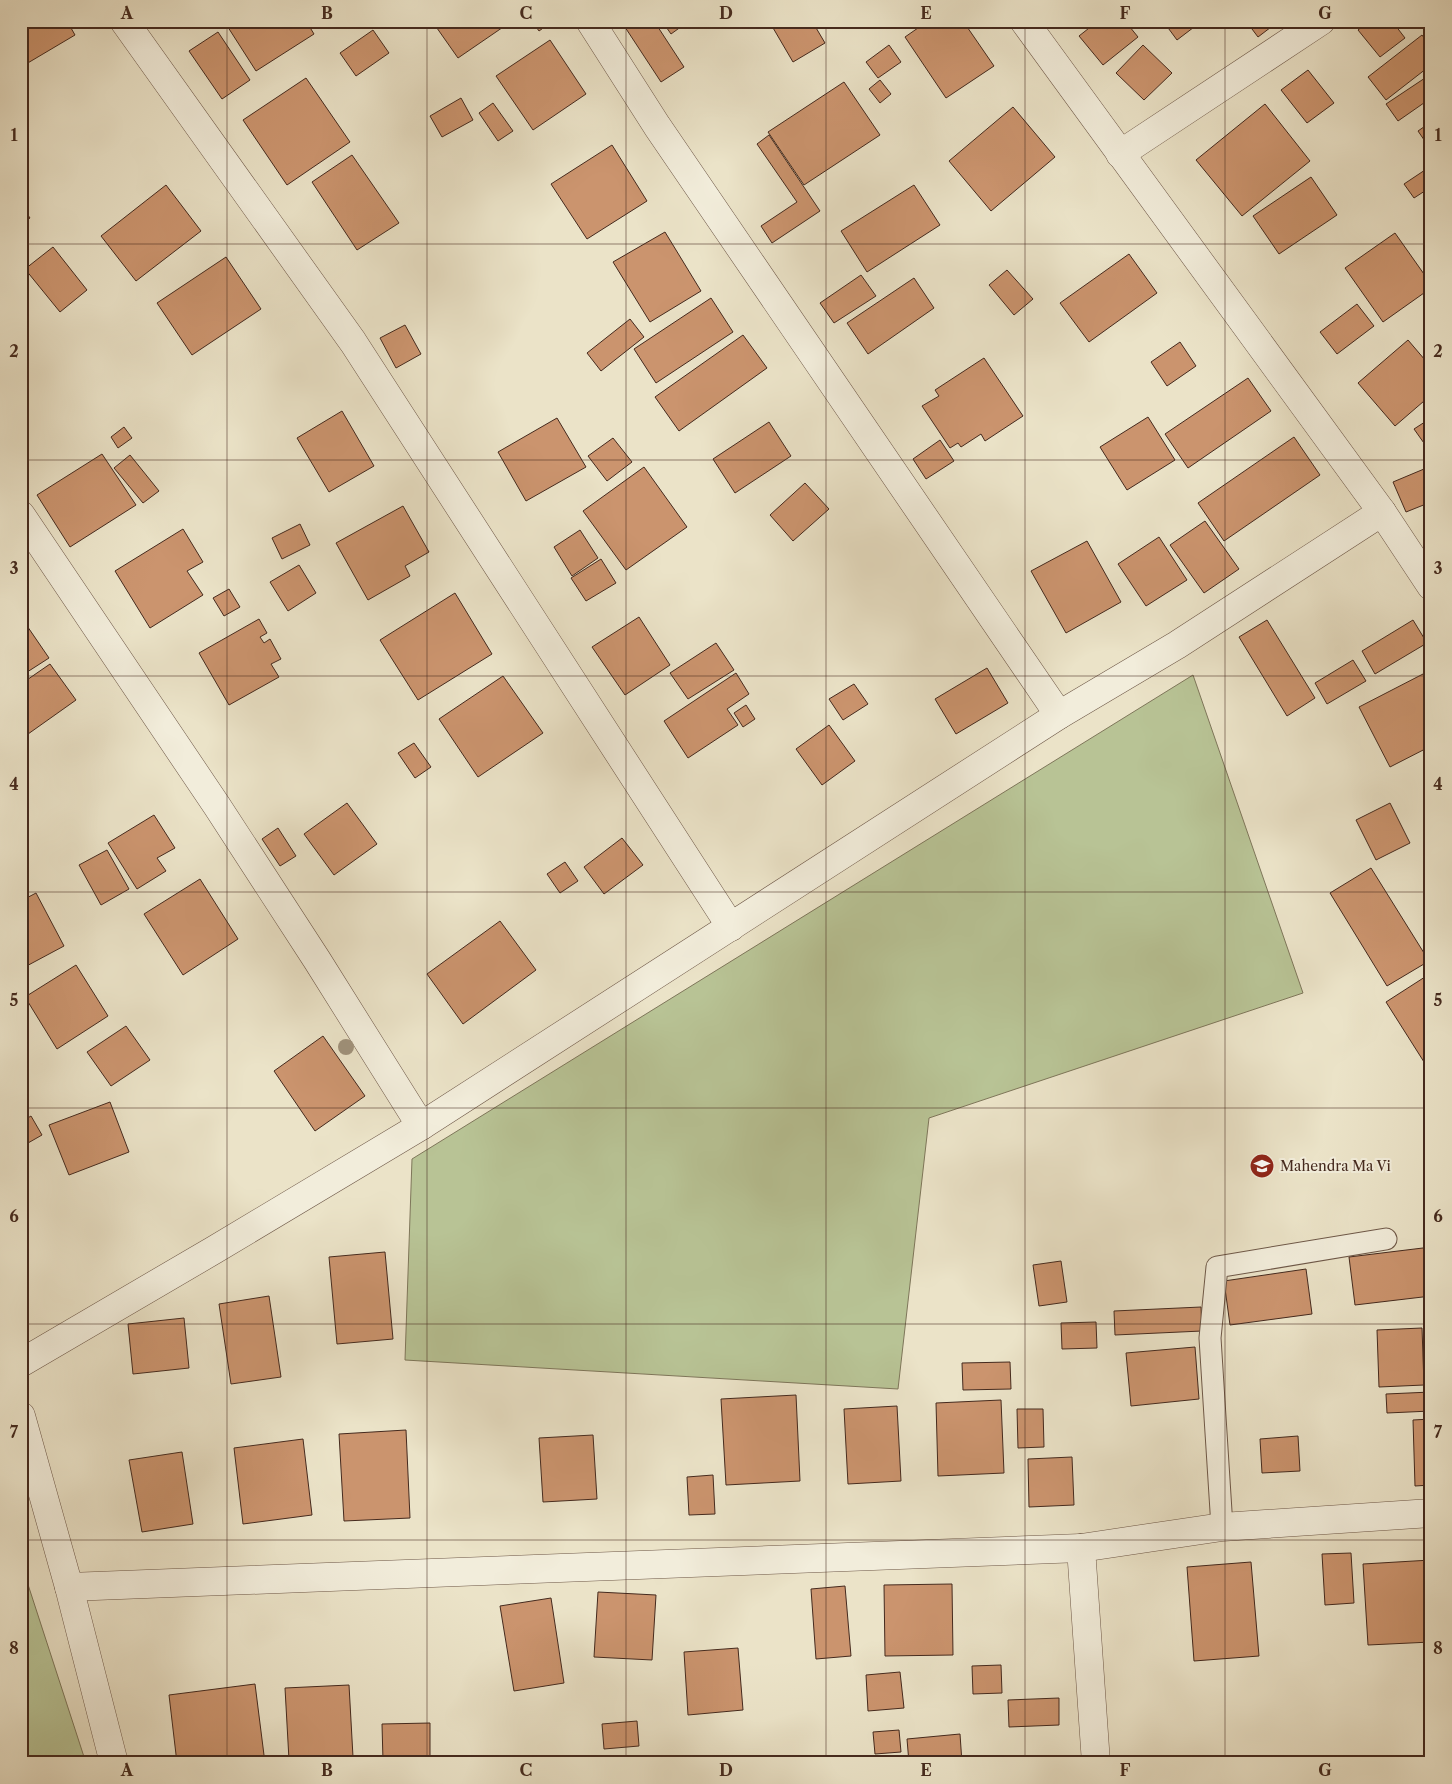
<svg xmlns="http://www.w3.org/2000/svg" width="1452" height="1784" viewBox="0 0 1452 1784" font-family="'Libre Caslon Text',serif">
<style>
.green{fill:#b8c395;stroke:#7e765a}
.building{fill:#cb946e;stroke:#452a1e}
.lines{fill:none;stroke-linecap:round;stroke-linejoin:round}
.service-casing{stroke:#6e5848;stroke-width:23}
.minor-casing{stroke:#6e5848;stroke-width:29}
.service{stroke:#f2eddb;stroke-width:21}
.minor{stroke:#f2eddb;stroke-width:28}
.tree{fill:#a0927b}
.grid{fill:none;stroke:#452a1e;stroke-width:1;stroke-opacity:0.55}
.labels{text-anchor:middle;dominant-baseline:central;stroke-width:4;stroke-linejoin:round;paint-order:stroke}
.poi-label{font-size:14px;fill:#452a1e;stroke:#f2eddb;text-anchor:start}
.neatline{fill:none;stroke:#452a1e;stroke-width:2}
.grid-label{font-size:16px;text-anchor:middle;font-weight:bold;fill:#452a1e}
</style>
<rect width="100%" height="100%" fill="#ebe3c8"/>
<filter id="stains"><feTurbulence type="fractalNoise" baseFrequency=".004" numOctaves="4"/><feColorMatrix values="0 0 0 0 .2 0 0 0 0 .09 0 0 0 0 .02 0 0 0 .5 -.17"/></filter>
<radialGradient id="worn" r=".72"><stop offset=".6" stop-color="#630" stop-opacity="0"/><stop offset="1" stop-color="#630" stop-opacity=".3"/></radialGradient>
<!-- green -->
<g class="green">
<path d="M 1193,675 L 1303,993 L 929,1118 L 898,1389 L 405,1360 L 412,1159 Z"/>
<path d="M 21,1563 L 86,1763 L 21,1763 Z"/>
</g>
<!-- building -->
<g class="building">
<path d="M 67,21 L 75,35 L 21,67 L 21,22 Z"/>
<path d="M 224,21 L 306,21 L 314,34 L 256,71 Z"/>
<path d="M 432,21 L 512,21 L 458,58 Z"/>
<path d="M 532,21 L 553,21 L 539,31 Z"/>
<path d="M 621,21 L 654,21 L 684,67 L 661,82 Z"/>
<path d="M 662,21 L 689,21 L 671,34 Z"/>
<path d="M 769,21 L 812,21 L 825,43 L 793,62 Z"/>
<path d="M 928,21 L 963,21 L 994,66 L 946,98 L 905,37 Z"/>
<path d="M 1098,21 L 1125,21 L 1138,37 L 1103,65 L 1079,36 Z"/>
<path d="M 1163,21 L 1202,21 L 1177,40 Z"/>
<path d="M 1246,21 L 1279,21 L 1258,37 Z"/>
<path d="M 1369,21 L 1392,21 L 1405,38 L 1380,57 L 1358,30 Z"/>
<path d="M 373,30 L 389,53 L 356,76 L 340,53 Z"/>
<path d="M 218,32 L 250,80 L 222,99 L 189,51 Z"/>
<path d="M 1422,35 L 1431,47 L 1431,65 L 1386,100 L 1368,77 Z"/>
<path d="M 550,40 L 586,94 L 533,130 L 496,76 Z"/>
<path d="M 889,45 L 901,62 L 878,78 L 866,62 Z"/>
<path d="M 1143,45 L 1172,73 L 1144,100 L 1116,73 Z"/>
<path d="M 1308,70 L 1334,103 L 1307,123 L 1281,90 Z"/>
<path d="M 1431,74 L 1431,98 L 1398,121 L 1386,104 Z"/>
<path d="M 306,78 L 350,142 L 287,185 L 243,120 Z"/>
<path d="M 880,80 L 891,94 L 880,103 L 869,89 Z"/>
<path d="M 844,82 L 880,135 L 804,185 L 768,132 Z"/>
<path d="M 461,98 L 473,120 L 442,137 L 430,116 Z"/>
<path d="M 493,103 L 513,131 L 498,141 L 479,113 Z"/>
<path d="M 1265,104 L 1310,161 L 1242,216 L 1196,160 Z"/>
<path d="M 1013,107 L 1055,157 L 991,211 L 949,161 Z"/>
<path d="M 1431,122 L 1431,150 L 1418,131 Z"/>
<path d="M 769,135 L 820,211 L 772,243 L 761,226 L 797,202 L 757,144 Z"/>
<path d="M 612,145 L 647,201 L 587,239 L 551,184 Z"/>
<path d="M 352,155 L 399,223 L 357,250 L 312,182 Z"/>
<path d="M 1431,166 L 1431,187 L 1414,198 L 1404,184 Z"/>
<path d="M 1311,177 L 1337,215 L 1279,254 L 1253,216 Z"/>
<path d="M 166,185 L 201,231 L 136,281 L 101,236 Z"/>
<path d="M 914,185 L 940,225 L 867,272 L 841,231 Z"/>
<path d="M 21,205 L 30,218 L 21,224 Z"/>
<path d="M 665,232 L 701,291 L 650,322 L 613,262 Z"/>
<path d="M 1395,233 L 1431,284 L 1431,288 L 1383,322 L 1345,268 Z"/>
<path d="M 53,247 L 87,290 L 60,312 L 25,269 Z"/>
<path d="M 1129,254 L 1157,293 L 1089,342 L 1060,303 Z"/>
<path d="M 226,257 L 261,309 L 192,355 L 157,303 Z"/>
<path d="M 1007,270 L 1033,299 L 1014,315 L 989,285 Z"/>
<path d="M 861,275 L 876,296 L 834,323 L 820,303 Z"/>
<path d="M 914,278 L 934,308 L 868,354 L 847,323 Z"/>
<path d="M 711,298 L 733,332 L 656,383 L 634,349 Z"/>
<path d="M 1357,304 L 1374,326 L 1337,354 L 1320,332 Z"/>
<path d="M 630,319 L 644,337 L 601,371 L 587,353 Z"/>
<path d="M 405,325 L 421,354 L 396,368 L 380,338 Z"/>
<path d="M 743,335 L 767,368 L 679,431 L 655,397 Z"/>
<path d="M 1408,340 L 1431,367 L 1431,395 L 1395,426 L 1358,383 Z"/>
<path d="M 1180,342 L 1196,366 L 1167,386 L 1151,362 Z"/>
<path d="M 984,358 L 1023,416 L 985,441 L 981,434 L 961,447 L 958,443 L 950,448 L 922,406 L 939,396 L 935,390 Z"/>
<path d="M 1248,378 L 1271,411 L 1188,468 L 1165,434 Z"/>
<path d="M 342,411 L 374,466 L 329,492 L 297,438 Z"/>
<path d="M 1148,417 L 1175,460 L 1127,490 L 1100,447 Z"/>
<path d="M 557,418 L 586,467 L 526,501 L 498,452 Z"/>
<path d="M 1431,418 L 1431,453 L 1414,429 Z"/>
<path d="M 769,422 L 791,456 L 735,493 L 713,459 Z"/>
<path d="M 124,427 L 132,438 L 118,448 L 111,437 Z"/>
<path d="M 1294,437 L 1320,475 L 1224,541 L 1198,503 Z"/>
<path d="M 613,438 L 632,462 L 607,481 L 588,456 Z"/>
<path d="M 940,440 L 954,461 L 926,479 L 913,459 Z"/>
<path d="M 102,454 L 136,505 L 70,547 L 37,495 Z"/>
<path d="M 130,455 L 159,491 L 143,503 L 114,468 Z"/>
<path d="M 644,467 L 687,527 L 626,570 L 583,511 Z"/>
<path d="M 1424,469 L 1431,484 L 1431,502 L 1406,512 L 1393,482 Z"/>
<path d="M 805,483 L 829,509 L 793,541 L 770,515 Z"/>
<path d="M 403,506 L 429,552 L 405,566 L 410,576 L 368,600 L 336,543 Z"/>
<path d="M 1205,521 L 1239,569 L 1204,593 L 1170,545 Z"/>
<path d="M 300,524 L 310,545 L 282,559 L 272,538 Z"/>
<path d="M 183,529 L 203,562 L 187,571 L 203,595 L 150,628 L 115,571 Z"/>
<path d="M 580,530 L 598,558 L 572,576 L 554,547 Z"/>
<path d="M 1159,537 L 1187,580 L 1146,606 L 1118,564 Z"/>
<path d="M 1087,541 L 1121,602 L 1066,633 L 1031,571 Z"/>
<path d="M 601,559 L 616,583 L 586,601 L 571,578 Z"/>
<path d="M 299,565 L 316,593 L 288,611 L 270,582 Z"/>
<path d="M 229,589 L 240,607 L 224,616 L 213,598 Z"/>
<path d="M 455,593 L 492,654 L 418,700 L 380,640 Z"/>
<path d="M 639,617 L 670,665 L 625,695 L 592,647 Z"/>
<path d="M 259,619 L 267,633 L 260,637 L 264,643 L 270,639 L 281,659 L 271,664 L 279,677 L 229,705 L 199,653 Z"/>
<path d="M 23,620 L 49,658 L 21,676 L 21,621 Z"/>
<path d="M 1267,620 L 1315,698 L 1287,716 L 1239,637 Z"/>
<path d="M 1413,620 L 1427,643 L 1375,674 L 1362,651 Z"/>
<path d="M 716,643 L 734,670 L 688,699 L 670,673 Z"/>
<path d="M 1353,660 L 1366,681 L 1327,704 L 1315,683 Z"/>
<path d="M 50,664 L 76,700 L 21,739 L 21,684 Z"/>
<path d="M 987,668 L 1008,703 L 956,734 L 935,699 Z"/>
<path d="M 736,673 L 749,694 L 727,709 L 738,725 L 688,758 L 664,721 Z"/>
<path d="M 1423,674 L 1431,688 L 1431,746 L 1390,767 L 1359,707 Z"/>
<path d="M 503,676 L 543,733 L 478,777 L 439,719 Z"/>
<path d="M 854,684 L 868,704 L 843,720 L 829,699 Z"/>
<path d="M 746,705 L 755,719 L 743,727 L 734,713 Z"/>
<path d="M 829,725 L 855,761 L 822,785 L 796,749 Z"/>
<path d="M 414,743 L 431,767 L 415,778 L 398,753 Z"/>
<path d="M 347,803 L 377,844 L 334,875 L 304,834 Z"/>
<path d="M 1390,803 L 1410,843 L 1376,860 L 1356,820 Z"/>
<path d="M 154,815 L 175,848 L 157,858 L 166,871 L 137,889 L 108,843 Z"/>
<path d="M 278,828 L 296,856 L 280,866 L 262,839 Z"/>
<path d="M 622,838 L 643,865 L 604,894 L 584,867 Z"/>
<path d="M 107,850 L 129,889 L 101,905 L 79,865 Z"/>
<path d="M 565,862 L 578,881 L 560,893 L 547,874 Z"/>
<path d="M 1371,868 L 1429,961 L 1387,986 L 1330,893 Z"/>
<path d="M 200,879 L 238,939 L 183,975 L 144,914 Z"/>
<path d="M 36,893 L 64,946 L 21,969 L 21,901 Z"/>
<path d="M 500,921 L 536,970 L 463,1024 L 427,974 Z"/>
<path d="M 76,965 L 108,1016 L 57,1049 L 25,997 Z"/>
<path d="M 1428,975 L 1431,980 L 1431,1073 L 1386,1002 Z"/>
<path d="M 126,1026 L 150,1060 L 111,1086 L 87,1052 Z"/>
<path d="M 323,1036 L 365,1096 L 315,1131 L 274,1071 Z"/>
<path d="M 110,1102 L 129,1152 L 69,1175 L 49,1125 Z"/>
<path d="M 31,1116 L 42,1135 L 21,1147 L 21,1122 Z"/>
<path d="M 1431,1247 L 1431,1296 L 1355,1305 L 1349,1257 Z"/>
<path d="M 385,1252 L 393,1339 L 337,1344 L 329,1257 Z"/>
<path d="M 1061,1261 L 1067,1302 L 1039,1306 L 1033,1265 Z"/>
<path d="M 1306,1269 L 1312,1314 L 1230,1325 L 1224,1281 Z"/>
<path d="M 269,1296 L 281,1377 L 231,1384 L 219,1304 Z"/>
<path d="M 1201,1307 L 1202,1331 L 1115,1335 L 1114,1311 Z"/>
<path d="M 184,1318 L 189,1368 L 133,1374 L 128,1324 Z"/>
<path d="M 1096,1322 L 1097,1348 L 1062,1349 L 1061,1323 Z"/>
<path d="M 1422,1328 L 1424,1385 L 1379,1387 L 1377,1330 Z"/>
<path d="M 1195,1347 L 1199,1399 L 1131,1406 L 1126,1353 Z"/>
<path d="M 1010,1362 L 1011,1389 L 963,1390 L 962,1363 Z"/>
<path d="M 1431,1392 L 1431,1411 L 1387,1413 L 1386,1394 Z"/>
<path d="M 796,1395 L 800,1481 L 726,1485 L 721,1399 Z"/>
<path d="M 1001,1400 L 1004,1473 L 938,1476 L 936,1403 Z"/>
<path d="M 897,1406 L 901,1481 L 848,1484 L 844,1409 Z"/>
<path d="M 1017,1409 L 1043,1409 L 1044,1447 L 1018,1448 Z"/>
<path d="M 1431,1419 L 1431,1485 L 1415,1486 L 1413,1420 Z"/>
<path d="M 406,1430 L 410,1518 L 344,1521 L 339,1434 Z"/>
<path d="M 593,1435 L 597,1499 L 543,1502 L 539,1438 Z"/>
<path d="M 1298,1436 L 1300,1471 L 1262,1473 L 1260,1439 Z"/>
<path d="M 303,1439 L 312,1515 L 243,1524 L 234,1448 Z"/>
<path d="M 182,1452 L 193,1524 L 142,1532 L 129,1460 Z"/>
<path d="M 1072,1457 L 1074,1505 L 1029,1507 L 1028,1459 Z"/>
<path d="M 713,1475 L 715,1514 L 689,1515 L 687,1477 Z"/>
<path d="M 1351,1553 L 1354,1603 L 1325,1605 L 1322,1554 Z"/>
<path d="M 1431,1560 L 1431,1642 L 1368,1645 L 1363,1564 Z"/>
<path d="M 1251,1562 L 1259,1656 L 1194,1661 L 1187,1567 Z"/>
<path d="M 952,1584 L 953,1655 L 885,1656 L 884,1585 Z"/>
<path d="M 845,1586 L 851,1656 L 816,1659 L 811,1589 Z"/>
<path d="M 598,1592 L 656,1595 L 652,1660 L 594,1657 Z"/>
<path d="M 551,1598 L 564,1683 L 514,1691 L 500,1606 Z"/>
<path d="M 738,1648 L 743,1710 L 688,1715 L 684,1652 Z"/>
<path d="M 1001,1665 L 1002,1693 L 973,1694 L 972,1666 Z"/>
<path d="M 900,1672 L 904,1708 L 868,1711 L 866,1675 Z"/>
<path d="M 255,1684 L 265,1763 L 177,1763 L 169,1695 Z"/>
<path d="M 349,1685 L 353,1757 L 289,1760 L 285,1688 Z"/>
<path d="M 1059,1698 L 1059,1725 L 1009,1727 L 1008,1700 Z"/>
<path d="M 637,1721 L 639,1746 L 604,1749 L 602,1724 Z"/>
<path d="M 430,1723 L 430,1761 L 383,1761 L 382,1724 Z"/>
<path d="M 899,1730 L 901,1752 L 875,1754 L 873,1732 Z"/>
<path d="M 960,1734 L 962,1763 L 909,1763 L 907,1739 Z"/>
<path d="M 1245,1760 L 1245,1763 L 1180,1763 L 1180,1761 Z"/>
</g>
<g class="lines">
<defs>
<path id="service" d="M 1222,1527 L 1210,1338 L 1217,1267 L 1386,1239"/>
<g id="minor">
<path d="M 124,21 L 353,342 L 731,927"/>
<path d="M 590,21 L 657,126 L 1059,715"/>
<path d="M 1024,21 L 1382,512 L 1431,586"/>
<path d="M 1120,154 L 1321,21"/>
<path d="M 21,515 L 217,806 L 317,960 L 421,1126"/>
<path d="M 21,1363 L 214,1250 L 421,1126 L 1059,715 L 1177,645 L 1382,512"/>
<path d="M 21,1416 L 69,1587 L 114,1763"/>
<path d="M 1081,1548 L 1096,1763"/>
<path d="M 69,1587 L 1081,1548 L 1222,1527 L 1431,1513"/>
</g>
</defs>
<!-- service casing -->
<use href="#service" class="service-casing"/>
<!-- minor casing -->
<use href="#minor" class="minor-casing"/>
<!-- service -->
<use href="#service" class="service"/>
<!-- minor -->
<use href="#minor" class="minor"/>
</g>
<!-- trees -->
<circle class="tree" cx="346" cy="1047" r="8"/>
<!-- grid -->
<path class="grid" d="M 227,21 L 227,1763M 427,21 L 427,1763M 626,21 L 626,1763M 826,21 L 826,1763M 1025,21 L 1025,1763M 1225,21 L 1225,1763M 21,244 L 1431,244M 21,460 L 1431,460M 21,676 L 1431,676M 21,892 L 1431,892M 21,1108 L 1431,1108M 21,1324 L 1431,1324M 21,1540 L 1431,1540"/>
<!-- icons -->
<defs>
<symbol id="school-disc" viewBox="-11 -11 22 22"><circle r="9.5" fill="#8f2418" stroke="#f2eddb"/><path d="M0-5L7-2L0 1L-7-2ZM-4 1L0 2.5L4 1V4Q0 6-4 4Z" fill="#fff"/></symbol>
</defs>
<g fill-rule="evenodd">
<use href="#school-disc" x="1248" y="1152" width="28" height="28"/>
</g>
<g class="labels">
<!-- poi labels -->
<g class="poi-label">
<text x="1280" y="1166">Mahendra Ma Vi</text>
</g>
</g>
<!-- margin -->
<rect width="1452" height="1784" fill="none" stroke="#ebe3c8" stroke-width="55"/>
<rect x="28" y="28" width="1396" height="1728" class="neatline"/>
<g class="grid-label">
<text x="127" y="19">A</text>
<text x="327" y="19">B</text>
<text x="526" y="19">C</text>
<text x="726" y="19">D</text>
<text x="926" y="19">E</text>
<text x="1125" y="19">F</text>
<text x="1325" y="19">G</text>
<text x="14" y="141">1</text>
<text x="1438" y="141">1</text>
<text x="14" y="357">2</text>
<text x="1438" y="357">2</text>
<text x="14" y="574">3</text>
<text x="1438" y="574">3</text>
<text x="14" y="790">4</text>
<text x="1438" y="790">4</text>
<text x="14" y="1006">5</text>
<text x="1438" y="1006">5</text>
<text x="14" y="1222">6</text>
<text x="1438" y="1222">6</text>
<text x="14" y="1438">7</text>
<text x="1438" y="1438">7</text>
<text x="14" y="1654">8</text>
<text x="1438" y="1654">8</text>
<text x="127" y="1776">A</text>
<text x="327" y="1776">B</text>
<text x="526" y="1776">C</text>
<text x="726" y="1776">D</text>
<text x="926" y="1776">E</text>
<text x="1125" y="1776">F</text>
<text x="1325" y="1776">G</text>
</g>
<rect width="100%" height="100%" filter="url(#stains)"/>
<rect width="100%" height="100%" fill="url(#worn)"/>
</svg>
